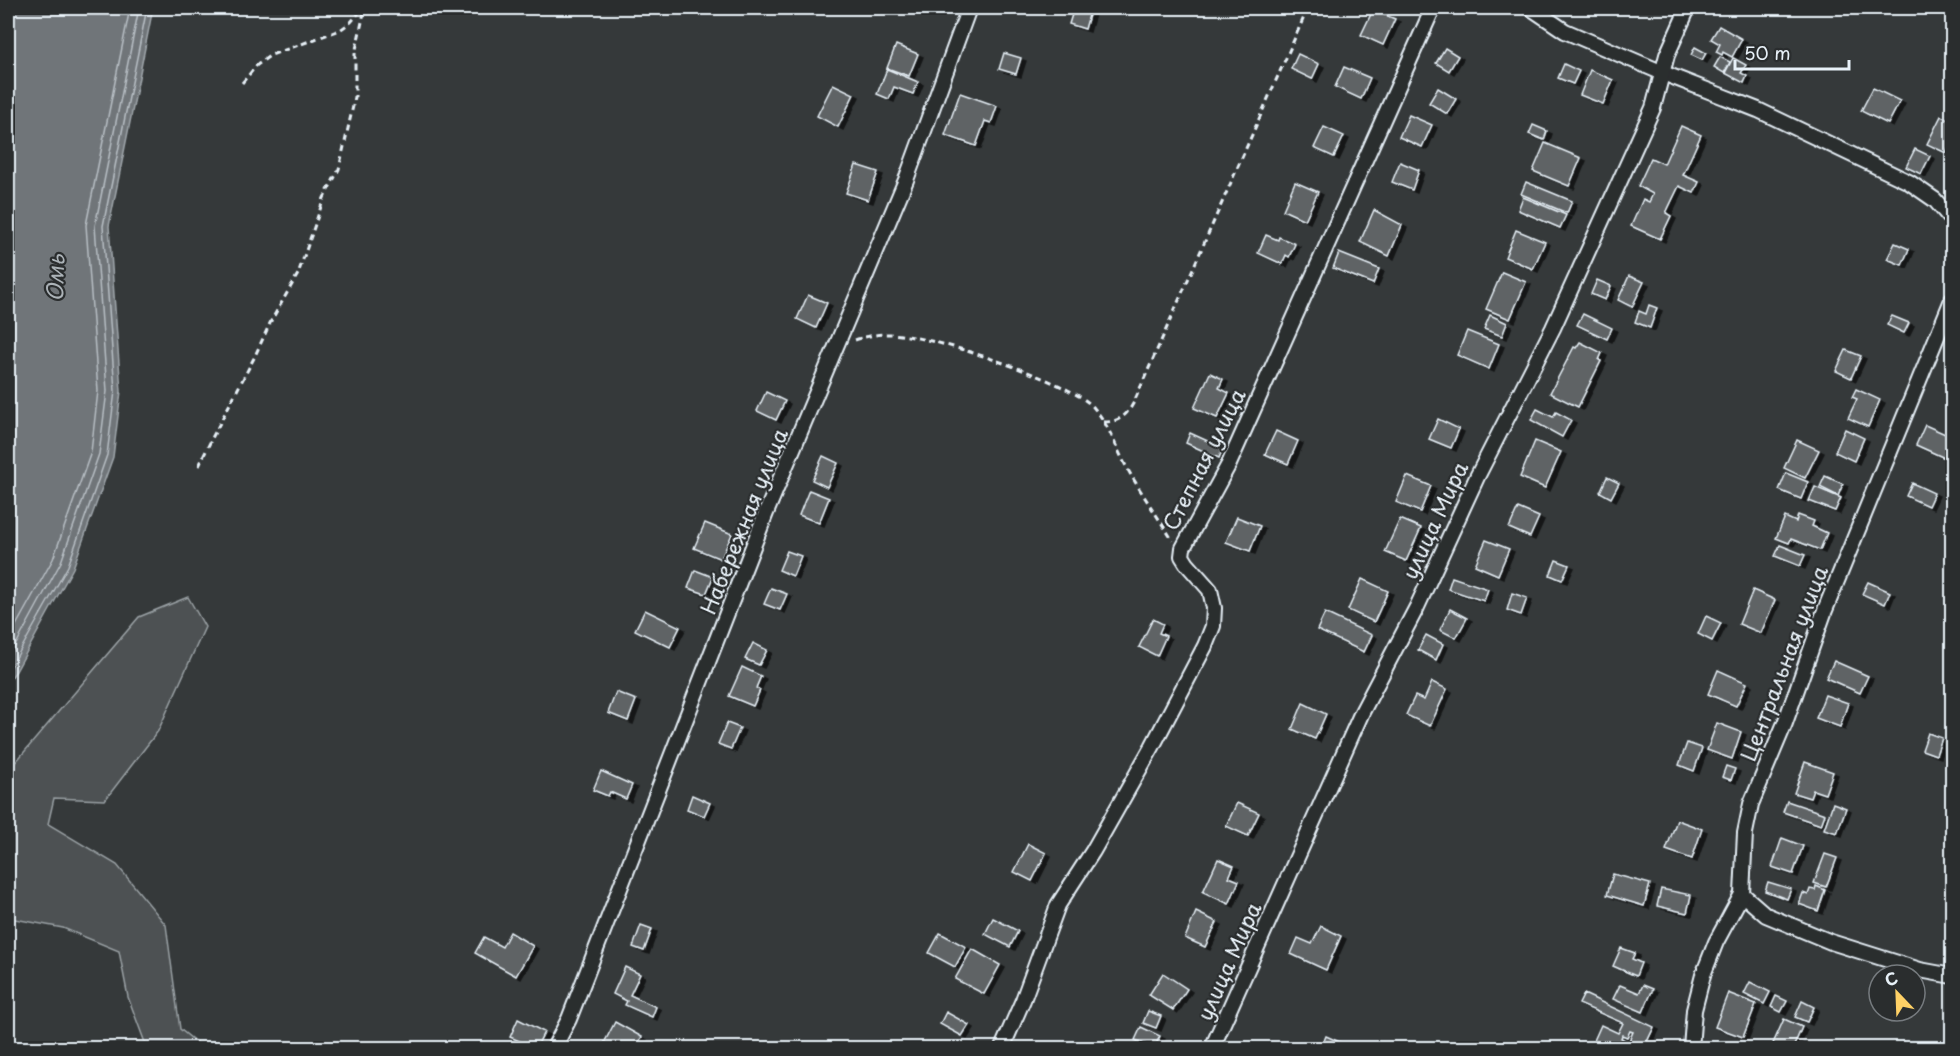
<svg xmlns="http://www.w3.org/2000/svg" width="1960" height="1056" viewBox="0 0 1960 1056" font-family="'Playpen Sans',sans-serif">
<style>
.green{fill:#4d5152;stroke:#9aa1a5;stroke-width:1.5}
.water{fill:#707579;stroke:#a0a7ac;stroke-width:1.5}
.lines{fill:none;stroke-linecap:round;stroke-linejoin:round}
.shore{stroke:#b8bfc5;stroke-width:1.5}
.building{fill:#5f6365;stroke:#e8f1f8;stroke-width:1.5;filter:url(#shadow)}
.street-casing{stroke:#e8f1f8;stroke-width:18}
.path{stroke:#e8f1f8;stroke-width:3;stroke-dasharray:6 4.5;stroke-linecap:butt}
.street{stroke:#2a2d2e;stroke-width:14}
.labels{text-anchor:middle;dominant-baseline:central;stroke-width:4.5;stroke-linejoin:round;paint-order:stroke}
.street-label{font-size:21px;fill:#e8f1f8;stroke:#2a2d2e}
.water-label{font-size:22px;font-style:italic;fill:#acb3b8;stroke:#2a2d2e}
</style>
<defs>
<filter id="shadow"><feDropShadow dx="5" dy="3" stdDeviation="0" flood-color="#0009"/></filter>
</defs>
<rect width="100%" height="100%" fill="#35393a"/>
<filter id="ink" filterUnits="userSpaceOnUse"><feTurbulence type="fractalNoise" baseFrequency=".0167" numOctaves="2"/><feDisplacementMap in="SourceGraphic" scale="12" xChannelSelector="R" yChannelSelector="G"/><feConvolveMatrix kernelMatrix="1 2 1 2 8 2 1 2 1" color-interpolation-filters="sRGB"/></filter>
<g filter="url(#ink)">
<!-- green -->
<path class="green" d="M 188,597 L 205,627 L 158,731 L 105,800 L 54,798 L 48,824 L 117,865 L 166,925 L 180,1029 L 203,1048 L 147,1048 L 128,997 L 119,951 L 63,928 L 15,919 L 8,927 L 8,771 L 139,617 Z"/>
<!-- water -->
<path class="water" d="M 14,8 L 153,8 L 109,226 L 121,391 L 113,457 L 73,568 L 16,671 L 8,682 L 8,32 Z"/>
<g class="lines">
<!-- shore -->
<g class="shore">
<path d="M 8,640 L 53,559 L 91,452 L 98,391 L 86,225 L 130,8"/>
<path d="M 8,659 L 61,562 L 99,454 L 107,391 L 95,226 L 139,8"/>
<path d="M 8,672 L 68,566 L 107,455 L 115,391 L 103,226 L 147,8"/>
</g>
</g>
<!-- building -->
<g class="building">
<path d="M 1074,8 L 1091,8 L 1085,29 L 1069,24 Z"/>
<path d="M 1373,10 L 1395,19 L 1383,45 L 1361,35 Z"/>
<path d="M 1719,26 L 1742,39 L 1732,57 L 1723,52 L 1722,55 L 1716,52 L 1720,44 L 1711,39 Z"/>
<path d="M 896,45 L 918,54 L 909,76 L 887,68 Z"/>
<path d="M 1695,47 L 1706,53 L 1702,60 L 1691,55 Z"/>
<path d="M 1445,48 L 1458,56 L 1449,71 L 1436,63 Z"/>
<path d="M 1004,53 L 1021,58 L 1016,74 L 999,69 Z"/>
<path d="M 1298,54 L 1319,64 L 1312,79 L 1291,69 Z"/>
<path d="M 1720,57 L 1730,62 L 1724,73 L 1714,67 Z"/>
<path d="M 1733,58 L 1746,65 L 1741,73 L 1747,76 L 1744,83 L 1725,73 Z"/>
<path d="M 1564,64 L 1579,71 L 1573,84 L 1558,78 Z"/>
<path d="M 1344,67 L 1370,78 L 1361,99 L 1335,87 Z"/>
<path d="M 887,69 L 918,82 L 913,94 L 894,87 L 889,99 L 877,94 Z"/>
<path d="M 1590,70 L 1613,80 L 1603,104 L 1580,95 Z"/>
<path d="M 833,84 L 854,94 L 838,127 L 817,116 Z"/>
<path d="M 1438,88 L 1456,99 L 1447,114 L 1429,103 Z"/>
<path d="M 1873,88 L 1900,101 L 1888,124 L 1861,111 Z"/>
<path d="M 960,93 L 997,106 L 991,123 L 985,121 L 976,146 L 945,135 Z"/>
<path d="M 1409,115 L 1432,125 L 1422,147 L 1399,137 Z"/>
<path d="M 1941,116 L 1952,121 L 1952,140 L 1946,153 L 1927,144 Z"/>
<path d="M 1533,125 L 1547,131 L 1544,140 L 1529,134 Z"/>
<path d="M 1681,126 L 1701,135 L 1683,175 L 1699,182 L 1694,193 L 1679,186 L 1666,213 L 1671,216 L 1660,239 L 1631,226 L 1643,199 L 1649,202 L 1653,194 L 1638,186 L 1651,158 L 1664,164 Z"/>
<path d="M 1324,127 L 1344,136 L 1334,157 L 1314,148 Z"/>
<path d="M 1545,143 L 1581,158 L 1569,186 L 1533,171 Z"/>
<path d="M 1915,149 L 1930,156 L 1921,174 L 1906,167 Z"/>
<path d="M 1400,162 L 1419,170 L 1412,190 L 1392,182 Z"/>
<path d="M 856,165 L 878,172 L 868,200 L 846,193 Z"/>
<path d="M 1295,182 L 1318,192 L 1305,220 L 1283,210 Z"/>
<path d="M 1526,182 L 1572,201 L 1567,213 L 1521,194 Z"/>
<path d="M 1523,197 L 1566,215 L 1560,228 L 1518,210 Z"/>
<path d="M 1374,210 L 1402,225 L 1389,256 L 1360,242 Z"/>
<path d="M 1516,230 L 1545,242 L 1533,269 L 1505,257 Z"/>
<path d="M 1266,235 L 1278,240 L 1279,237 L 1295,244 L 1289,257 L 1286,255 L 1282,264 L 1258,253 Z"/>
<path d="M 1895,243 L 1909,249 L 1902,265 L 1887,259 Z"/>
<path d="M 1339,253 L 1379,269 L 1373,284 L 1333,268 Z"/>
<path d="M 1502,272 L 1526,282 L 1510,319 L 1486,309 Z"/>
<path d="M 1629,276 L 1644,282 L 1632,307 L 1618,300 Z"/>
<path d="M 1597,280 L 1611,286 L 1605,300 L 1591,294 Z"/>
<path d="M 808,295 L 827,303 L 816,328 L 797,319 Z"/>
<path d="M 1649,305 L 1657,308 L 1650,328 L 1635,322 L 1639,311 L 1646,314 Z"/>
<path d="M 1583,314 L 1612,328 L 1607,339 L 1577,325 Z"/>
<path d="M 1490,315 L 1507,323 L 1502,336 L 1484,329 Z"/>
<path d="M 1892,316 L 1909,323 L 1904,333 L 1887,325 Z"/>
<path d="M 1467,331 L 1499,344 L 1489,369 L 1457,355 Z"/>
<path d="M 1580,342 L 1602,353 L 1599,360 L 1601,361 L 1578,407 L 1550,393 L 1574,347 L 1576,348 Z"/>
<path d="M 1846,350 L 1861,356 L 1851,378 L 1836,371 Z"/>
<path d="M 1210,373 L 1223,379 L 1219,388 L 1229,393 L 1217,418 L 1194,408 Z"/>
<path d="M 1856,389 L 1880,400 L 1868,427 L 1848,418 L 1857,399 L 1852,397 Z"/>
<path d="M 766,392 L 785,401 L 776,420 L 757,411 Z"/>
<path d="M 1537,409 L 1553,417 L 1556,412 L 1571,420 L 1562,437 L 1531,420 Z"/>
<path d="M 1438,419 L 1459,429 L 1451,448 L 1429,439 Z"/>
<path d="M 1925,425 L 1952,437 L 1952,448 L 1947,459 L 1916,445 Z"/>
<path d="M 1845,429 L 1864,438 L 1854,461 L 1835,452 Z"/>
<path d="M 1276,431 L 1298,441 L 1288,464 L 1265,454 Z"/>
<path d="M 1190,433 L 1223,448 L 1219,458 L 1186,443 Z"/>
<path d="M 1797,440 L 1819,450 L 1805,478 L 1784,468 Z"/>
<path d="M 1535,441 L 1561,452 L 1545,488 L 1520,477 Z"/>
<path d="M 823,456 L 838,463 L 827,487 L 812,480 Z"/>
<path d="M 1786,473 L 1808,482 L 1801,499 L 1779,490 Z"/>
<path d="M 1407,476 L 1431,486 L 1420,512 L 1396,502 Z"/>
<path d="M 1825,476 L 1843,484 L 1838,496 L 1820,487 Z"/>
<path d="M 1607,477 L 1619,483 L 1611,498 L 1600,492 Z"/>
<path d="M 1912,483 L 1934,493 L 1928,506 L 1906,496 Z"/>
<path d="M 1815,487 L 1841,498 L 1835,511 L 1809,501 Z"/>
<path d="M 809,490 L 829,498 L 819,523 L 799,515 Z"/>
<path d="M 1518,508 L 1539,517 L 1530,537 L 1509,528 Z"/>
<path d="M 1798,515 L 1814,521 L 1812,526 L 1827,533 L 1820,550 L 1791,539 L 1789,543 L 1776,538 L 1785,517 L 1796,522 Z"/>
<path d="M 1237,517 L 1260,526 L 1250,551 L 1226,542 Z"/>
<path d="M 1400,519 L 1421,528 L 1406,561 L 1385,552 Z"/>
<path d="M 705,523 L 732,534 L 721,559 L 694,548 Z"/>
<path d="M 1486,540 L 1509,549 L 1498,575 L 1475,565 Z"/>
<path d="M 1780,545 L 1805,555 L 1800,566 L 1775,556 Z"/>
<path d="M 787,551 L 801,556 L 793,576 L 779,570 Z"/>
<path d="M 1556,560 L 1569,565 L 1562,580 L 1550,575 Z"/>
<path d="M 695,570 L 713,577 L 706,594 L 688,588 Z"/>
<path d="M 1452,577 L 1488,589 L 1484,601 L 1448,589 Z"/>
<path d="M 1362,579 L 1388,591 L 1374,622 L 1348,610 Z"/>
<path d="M 1868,582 L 1890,592 L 1885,604 L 1862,594 Z"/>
<path d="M 771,588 L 787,594 L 780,610 L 764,604 Z"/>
<path d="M 1753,590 L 1775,600 L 1761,633 L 1739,624 Z"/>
<path d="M 1512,593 L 1527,598 L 1521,615 L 1507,610 Z"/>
<path d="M 1450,609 L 1467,618 L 1456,638 L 1440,630 Z"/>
<path d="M 645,610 L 680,627 L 670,647 L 635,630 Z"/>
<path d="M 1325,613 L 1372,635 L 1364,652 L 1317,630 Z"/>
<path d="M 1706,616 L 1721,623 L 1712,641 L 1698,634 Z"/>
<path d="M 1153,619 L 1163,624 L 1159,633 L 1166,636 L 1157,656 L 1139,647 Z"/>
<path d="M 1426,635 L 1443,644 L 1436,660 L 1418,650 Z"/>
<path d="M 753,643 L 767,650 L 759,665 L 745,659 Z"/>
<path d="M 1834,661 L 1868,676 L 1860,693 L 1826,678 Z"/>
<path d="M 742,667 L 761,676 L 756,688 L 760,690 L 753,706 L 729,696 Z"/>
<path d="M 1718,670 L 1747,683 L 1736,706 L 1708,694 Z"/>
<path d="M 1432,682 L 1447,689 L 1430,726 L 1406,715 L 1415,696 L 1424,700 Z"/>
<path d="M 616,692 L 636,700 L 628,721 L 608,713 Z"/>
<path d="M 1825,695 L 1848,703 L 1840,727 L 1816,718 Z"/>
<path d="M 1303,703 L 1326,714 L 1315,739 L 1292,729 Z"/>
<path d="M 727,723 L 740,728 L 731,749 L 718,744 Z"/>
<path d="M 1717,723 L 1741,732 L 1732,759 L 1707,750 Z"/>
<path d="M 1928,733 L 1942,738 L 1936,755 L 1922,750 Z"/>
<path d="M 1687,743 L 1702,748 L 1694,771 L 1679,765 Z"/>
<path d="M 1805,762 L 1833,772 L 1825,794 L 1813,790 L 1810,798 L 1794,793 Z"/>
<path d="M 1726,766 L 1735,769 L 1731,780 L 1722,777 Z"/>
<path d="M 601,771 L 632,785 L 626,799 L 610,792 L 608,796 L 593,790 Z"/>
<path d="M 692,795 L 710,803 L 704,816 L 687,809 Z"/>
<path d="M 1787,801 L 1825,814 L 1821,825 L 1783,812 Z"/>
<path d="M 1237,803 L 1259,813 L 1248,836 L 1226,826 Z"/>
<path d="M 1833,803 L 1846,808 L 1837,833 L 1824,829 Z"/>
<path d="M 1677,820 L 1702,829 L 1692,859 L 1666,850 Z"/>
<path d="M 1782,838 L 1803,846 L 1793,874 L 1772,867 Z"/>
<path d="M 1028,844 L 1046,853 L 1032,881 L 1014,872 Z"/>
<path d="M 1825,854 L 1837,858 L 1826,887 L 1814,883 Z"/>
<path d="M 1218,859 L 1234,866 L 1229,877 L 1239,881 L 1229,904 L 1203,892 Z"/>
<path d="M 1613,874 L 1650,884 L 1644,906 L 1607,895 Z"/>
<path d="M 1768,882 L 1791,889 L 1787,899 L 1765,891 Z"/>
<path d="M 1816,886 L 1825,890 L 1818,911 L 1799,904 L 1803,893 L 1808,895 L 1810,889 L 1815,890 Z"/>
<path d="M 1661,889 L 1691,895 L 1687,913 L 1657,906 Z"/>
<path d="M 1196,912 L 1217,922 L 1205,947 L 1185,938 Z"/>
<path d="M 993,918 L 1018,931 L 1010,947 L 985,934 Z"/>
<path d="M 641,925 L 652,929 L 644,951 L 633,947 Z"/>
<path d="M 1321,926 L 1341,936 L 1326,970 L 1291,954 L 1298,938 L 1312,944 Z"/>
<path d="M 510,932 L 533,946 L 516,976 L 475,953 L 484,937 L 502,947 Z"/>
<path d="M 940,933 L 966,947 L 955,967 L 929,953 Z"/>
<path d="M 1621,948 L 1635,953 L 1632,959 L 1641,963 L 1636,976 L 1613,966 Z"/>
<path d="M 972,949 L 1000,965 L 984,994 L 955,979 Z"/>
<path d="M 625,967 L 640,974 L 630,995 L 656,1007 L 652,1017 L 625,1005 L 627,1001 L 613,994 Z"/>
<path d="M 1163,973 L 1187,989 L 1173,1010 L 1149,995 Z"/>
<path d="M 1750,982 L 1770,992 L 1764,1004 L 1744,994 Z"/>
<path d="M 1620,985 L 1639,993 L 1643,985 L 1653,989 L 1643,1012 L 1613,999 Z"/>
<path d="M 1728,993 L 1756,1004 L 1743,1037 L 1715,1027 Z"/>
<path d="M 1584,994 L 1654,1027 L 1644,1048 L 1629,1041 L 1633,1032 L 1630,1031 L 1627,1037 L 1622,1035 L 1621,1038 L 1632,1044 L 1630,1048 L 1600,1048 L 1592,1045 L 1601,1025 L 1618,1033 L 1623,1023 L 1579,1004 Z"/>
<path d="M 1776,996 L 1787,1001 L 1781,1012 L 1771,1007 Z"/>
<path d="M 1802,1001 L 1814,1007 L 1807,1022 L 1795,1017 Z"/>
<path d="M 1148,1011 L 1161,1016 L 1156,1028 L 1143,1023 Z"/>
<path d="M 946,1012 L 969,1025 L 962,1036 L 940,1024 Z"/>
<path d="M 518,1019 L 544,1032 L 536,1048 L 510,1037 Z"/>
<path d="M 1784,1019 L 1802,1027 L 1793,1048 L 1771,1048 Z"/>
<path d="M 615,1022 L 642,1037 L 635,1048 L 602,1047 Z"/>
<path d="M 1141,1027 L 1160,1036 L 1154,1048 L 1135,1040 Z"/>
<path d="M 1326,1036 L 1353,1048 L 1321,1048 Z"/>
</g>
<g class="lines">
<defs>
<g id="street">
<path d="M 1531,8 L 1565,31 L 1663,73 L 1758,110 L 1909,182 L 1935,200 L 1952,220"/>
<path d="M 1742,894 L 1766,915 L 1831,942 L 1920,970 L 1952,976"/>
<path d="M 554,1048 L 569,1019 L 766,513 L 906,180 L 969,8"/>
<path d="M 1002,1048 L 1023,1000 L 1058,905 L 1093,851 L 1152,747 L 1205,646 L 1213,626 L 1214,608 L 1210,590 L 1187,564 L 1182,556 L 1183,548 L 1229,464 L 1433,8"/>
<path d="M 1212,1048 L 1362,712 L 1417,607 L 1477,477 L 1553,328 L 1653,108 L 1667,55 L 1688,8"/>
<path d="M 1691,1048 L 1694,1010 L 1703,975 L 1716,942 L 1742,894 L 1745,833 L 1751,804 L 1785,723 L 1825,610 L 1952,300"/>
</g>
</defs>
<!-- street casing -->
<use href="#street" class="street-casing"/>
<!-- path -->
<g class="path">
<path d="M 242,83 L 257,65 L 271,55 L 340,30 L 351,22 L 363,8"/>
<path d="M 855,340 C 864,337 876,334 886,334 C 921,332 1073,381 1094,408 C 1109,425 1116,448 1127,468 C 1141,493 1158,517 1173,541"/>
<path d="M 1104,422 C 1120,422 1127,415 1134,402 L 1308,8"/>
<path d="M 199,466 L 212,438 L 254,358 L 271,321 L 298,274 L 324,198 L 339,169 L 355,97 L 355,54 L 365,8"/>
</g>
<!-- street -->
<use href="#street" class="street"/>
</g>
</g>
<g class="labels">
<!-- street labels -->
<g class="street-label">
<text transform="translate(1203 459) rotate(-63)">Степная улица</text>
<text transform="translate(1434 520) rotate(-65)">улица Мира</text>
<text transform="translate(743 521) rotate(-68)">Набережная улица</text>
<text transform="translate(1783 663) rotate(-69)">Центральная улица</text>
<text transform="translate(1228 961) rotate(-66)">улица Мира</text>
</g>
<!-- water labels -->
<g class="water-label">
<text transform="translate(54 278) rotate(-88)">Омь</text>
</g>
</g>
<!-- margin -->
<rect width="1960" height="1056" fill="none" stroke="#2a2d2e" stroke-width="30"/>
<rect x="15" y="15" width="1930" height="1026" fill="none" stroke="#e8f1f8" stroke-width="2" filter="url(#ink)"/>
<!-- north arrow -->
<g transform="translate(1897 993) rotate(337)"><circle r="28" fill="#2a2d2e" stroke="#767b7f" stroke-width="1.5"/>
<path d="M0-4.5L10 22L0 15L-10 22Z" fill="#ffd166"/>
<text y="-9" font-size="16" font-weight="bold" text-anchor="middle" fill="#e8f1f8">С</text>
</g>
<!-- scale -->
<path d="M1735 60v9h114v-9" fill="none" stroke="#e8f1f8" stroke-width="3"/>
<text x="1744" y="60" font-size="18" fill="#e8f1f8" stroke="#2a2d2e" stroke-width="4.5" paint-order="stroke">50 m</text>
</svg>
